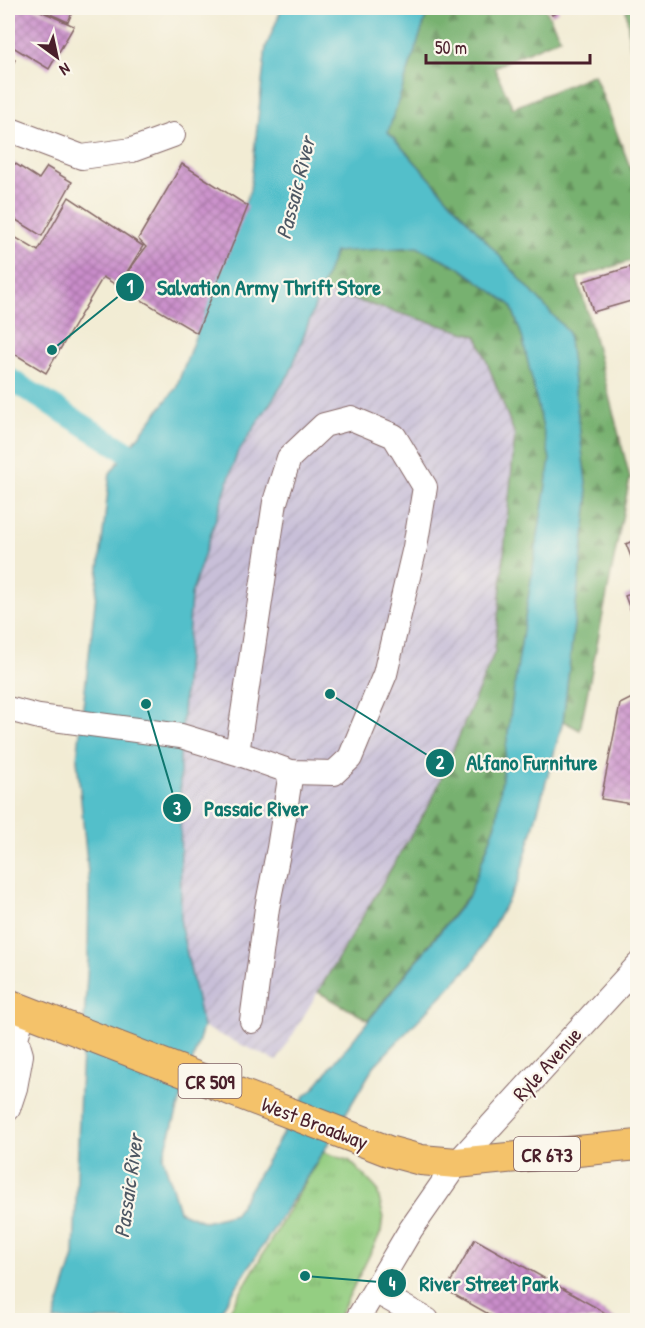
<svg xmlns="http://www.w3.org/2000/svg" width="645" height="1328" viewBox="0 0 645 1328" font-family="'Patrick Hand',sans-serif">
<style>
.industrial{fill:url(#industrial-furrows)}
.forest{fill:url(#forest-firs);stroke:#60684e;stroke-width:1.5}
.park{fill:url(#park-tufts);stroke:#6f7656;stroke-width:1.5}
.water{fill:#52bfca;stroke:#4e6f7a;stroke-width:1.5;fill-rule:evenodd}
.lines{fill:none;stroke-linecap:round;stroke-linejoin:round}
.canal{stroke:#52bfca;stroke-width:22}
.building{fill:url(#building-cross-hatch)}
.minor-casing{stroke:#856766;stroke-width:26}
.major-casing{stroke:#856766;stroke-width:32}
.minor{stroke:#fff;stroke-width:24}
.major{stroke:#f4c26a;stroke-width:30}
.labels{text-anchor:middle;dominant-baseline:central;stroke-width:4.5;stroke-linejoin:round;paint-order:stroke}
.shield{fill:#fbf7ec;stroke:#7f6065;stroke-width:1.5}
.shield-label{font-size:20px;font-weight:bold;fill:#4a1f2b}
.street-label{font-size:21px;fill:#4a1f2b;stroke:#fbf7ec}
.water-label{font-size:22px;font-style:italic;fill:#4d5763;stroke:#fbf7ec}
.leader{fill:none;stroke:#0f766e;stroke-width:2}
.callout-dot{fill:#0f766e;stroke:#fbf7ec;stroke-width:2}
.mark-label{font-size:18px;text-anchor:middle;font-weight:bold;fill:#fff}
.callout-label{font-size:22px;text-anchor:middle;font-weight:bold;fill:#0f766e;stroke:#fbf7ec;stroke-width:4.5;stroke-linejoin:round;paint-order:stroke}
</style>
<defs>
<pattern id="industrial-furrows" width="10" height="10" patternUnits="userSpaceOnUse" patternTransform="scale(1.5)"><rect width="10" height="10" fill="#c8bfd8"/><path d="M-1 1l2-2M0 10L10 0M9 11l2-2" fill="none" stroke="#ada4ba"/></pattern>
<pattern id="forest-firs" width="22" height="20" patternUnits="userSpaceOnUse" patternTransform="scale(1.5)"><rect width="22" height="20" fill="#77b170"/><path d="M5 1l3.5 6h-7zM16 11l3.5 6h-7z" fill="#648f5c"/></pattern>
<pattern id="park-tufts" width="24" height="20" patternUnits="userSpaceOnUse" patternTransform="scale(1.5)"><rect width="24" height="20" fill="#94ce82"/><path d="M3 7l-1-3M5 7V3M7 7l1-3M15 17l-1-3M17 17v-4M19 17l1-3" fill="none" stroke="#81b070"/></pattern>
<pattern id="building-cross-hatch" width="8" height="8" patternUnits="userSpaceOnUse" patternTransform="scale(1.5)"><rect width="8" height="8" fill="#c98dca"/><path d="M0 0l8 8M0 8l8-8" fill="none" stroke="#a573a4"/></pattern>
</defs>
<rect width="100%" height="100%" fill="#fbf7ec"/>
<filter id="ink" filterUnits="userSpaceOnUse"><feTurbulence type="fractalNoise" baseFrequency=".0167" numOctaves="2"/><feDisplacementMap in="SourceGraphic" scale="12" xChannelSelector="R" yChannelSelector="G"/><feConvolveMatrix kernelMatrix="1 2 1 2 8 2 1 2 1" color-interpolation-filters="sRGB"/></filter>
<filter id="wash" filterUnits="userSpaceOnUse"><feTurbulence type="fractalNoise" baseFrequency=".008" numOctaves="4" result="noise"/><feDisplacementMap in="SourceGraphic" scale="24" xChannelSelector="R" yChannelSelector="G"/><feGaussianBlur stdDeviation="1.35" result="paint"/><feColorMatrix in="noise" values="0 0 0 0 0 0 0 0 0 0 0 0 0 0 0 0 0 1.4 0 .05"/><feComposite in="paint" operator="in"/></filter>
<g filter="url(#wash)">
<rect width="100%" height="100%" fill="#f2ecd4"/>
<!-- industrial -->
<path class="industrial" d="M 321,290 L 477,336 L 515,435 L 495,651 L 432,800 L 277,1061 L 203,1027 L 181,927 L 180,759 L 191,595 L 237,454 L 290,373 Z"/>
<!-- forest -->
<g class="forest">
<path d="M 429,8 L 545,8 L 560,38 L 494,67 L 513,108 L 594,74 L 637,185 L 637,259 L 577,278 L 588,314 L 630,478 L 580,730 L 563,721 L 588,500 L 568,332 L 388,132 Z"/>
<path d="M 626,8 L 637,8 L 637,65 L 630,45 Z"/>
<path d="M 417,247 L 457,266 L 511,305 L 522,336 L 550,459 L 513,695 L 496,824 L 469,895 L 368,1020 L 318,992 L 432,800 L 495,651 L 515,435 L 477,336 L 321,290 L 335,251 Z"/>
</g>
<!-- park -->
<path class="park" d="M 323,1152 L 350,1161 L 377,1189 L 383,1215 L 381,1232 L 337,1320 L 224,1320 Z"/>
<!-- water -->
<path class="water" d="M 282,8 L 429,8 L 388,132 L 568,332 L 588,500 L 563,721 L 518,882 L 472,964 L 374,1066 L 323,1152 L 215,1320 L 54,1320 L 74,1256 L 80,1088 L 88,959 L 89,884 L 77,759 L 110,473 L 176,388 L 250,190 L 266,47 ZM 417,247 L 457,266 L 511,305 L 522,336 L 550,459 L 513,695 L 496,824 L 469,896 L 314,1088 L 305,1096 L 235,1214 L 205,1222 L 179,1211 L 163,1157 L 203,1027 L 181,927 L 180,759 L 191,595 L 237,454 L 290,373 L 335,252 Z"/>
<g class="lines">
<!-- canal -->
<path class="canal" d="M 8,378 L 127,452"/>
</g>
<g id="blocks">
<!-- building -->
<g class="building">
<path d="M 8,8 L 34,8 L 74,26 L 49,69 L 8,44 Z"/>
<path d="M 37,8 L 74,8 L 68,22 Z"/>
<path d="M 548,8 L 557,8 L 559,11 L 552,15 Z"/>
<path d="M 8,55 L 15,60 L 8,73 Z"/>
<path d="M 8,159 L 39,179 L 47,167 L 72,182 L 42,236 L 8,215 Z"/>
<path d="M 182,164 L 248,206 L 197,333 L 103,277 L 46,373 L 8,350 L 8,233 L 38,251 L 69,197 L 143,246 L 122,280 L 146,247 L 138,239 Z"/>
<path d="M 630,267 L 638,294 L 638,299 L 593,312 L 584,281 Z"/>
<path d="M 638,538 L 638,572 L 637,572 L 626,544 Z"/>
<path d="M 638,591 L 638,627 L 637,627 L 625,596 Z"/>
<path d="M 638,695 L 638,805 L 601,799 L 620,704 Z"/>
<path d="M 475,1239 L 618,1320 L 499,1320 L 446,1290 Z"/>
</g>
</g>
</g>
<g filter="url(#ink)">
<use href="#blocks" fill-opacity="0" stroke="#856766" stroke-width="1.5"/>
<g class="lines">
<defs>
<g id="minor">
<path d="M 8,129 L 82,157 L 132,150 L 173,135"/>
<path d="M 8,709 L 39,717 L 181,736 L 237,753 L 275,502 L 289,458 L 324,425 L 351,418 L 394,436 L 425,487 L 415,547 L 385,674 L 350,758 L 334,773 L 291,772 L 237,753"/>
<path d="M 252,1021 L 267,908 L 279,848 L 291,772"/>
<path d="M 8,1109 L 15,1088 L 21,1055 L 16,1038 L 24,1010"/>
<path d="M 375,1291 L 427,1320"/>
<path d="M 357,1320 L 411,1229 L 457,1163 L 638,965"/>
</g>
<path id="major" d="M 8,1004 L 388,1151 L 421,1160 L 457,1163 L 638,1145"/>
</defs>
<!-- minor casing -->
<use href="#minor" class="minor-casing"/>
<!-- major casing -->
<use href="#major" class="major-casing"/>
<!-- minor -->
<use href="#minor" class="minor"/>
<!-- major -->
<use href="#major" class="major"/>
</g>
</g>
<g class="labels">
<!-- shield labels -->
<g class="shield">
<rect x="178.5" y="1064" width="63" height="34" rx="4.5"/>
<rect x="514" y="1137" width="66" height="34" rx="4.5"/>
</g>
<g class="shield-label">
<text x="210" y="1081">CR 509</text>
<text x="547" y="1154">CR 673</text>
</g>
<!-- street labels -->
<g class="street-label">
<text transform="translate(547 1064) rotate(-48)">Ryle Avenue</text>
<text transform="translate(315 1123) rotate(21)">West Broadway</text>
</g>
<!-- water labels -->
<g class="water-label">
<text transform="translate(295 188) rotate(-76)">Passaic River</text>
<text transform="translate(128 1186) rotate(-82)">Passaic River</text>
</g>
</g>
<!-- callouts -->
<path class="leader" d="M52 350L130 287M330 694L440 763M146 704L177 808M305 1276L392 1283"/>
<g class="callout-dot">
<circle cx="52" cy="350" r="6"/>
<circle cx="330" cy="694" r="6"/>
<circle cx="146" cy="704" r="6"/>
<circle cx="305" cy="1276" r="6"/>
<circle cx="130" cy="287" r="15"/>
<circle cx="440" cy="763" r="15"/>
<circle cx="177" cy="808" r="15"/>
<circle cx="392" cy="1283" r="15"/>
</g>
<g class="mark-label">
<text x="130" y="293">1</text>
<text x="440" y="769">2</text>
<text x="177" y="815">3</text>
<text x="392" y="1290">4</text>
</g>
<g class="callout-label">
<text x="269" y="295">Salvation Army Thrift Store</text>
<text x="532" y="770">Alfano Furniture</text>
<text x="256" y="816">Passaic River</text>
<text x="489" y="1291">River Street Park</text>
</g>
<!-- margin -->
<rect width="645" height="1328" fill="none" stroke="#fbf7ec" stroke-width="30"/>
<!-- north arrow -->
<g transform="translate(57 57) rotate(147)" stroke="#fbf7ec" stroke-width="4.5" paint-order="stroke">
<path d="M0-4.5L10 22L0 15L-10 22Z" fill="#4a1f2b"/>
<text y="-9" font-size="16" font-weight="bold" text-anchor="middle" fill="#4a1f2b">N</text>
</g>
<!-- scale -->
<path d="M426 54v9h164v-9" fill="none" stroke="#4a1f2b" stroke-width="3"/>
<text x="435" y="54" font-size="18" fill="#4a1f2b" stroke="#fbf7ec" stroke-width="4.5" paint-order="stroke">50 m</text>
</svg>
